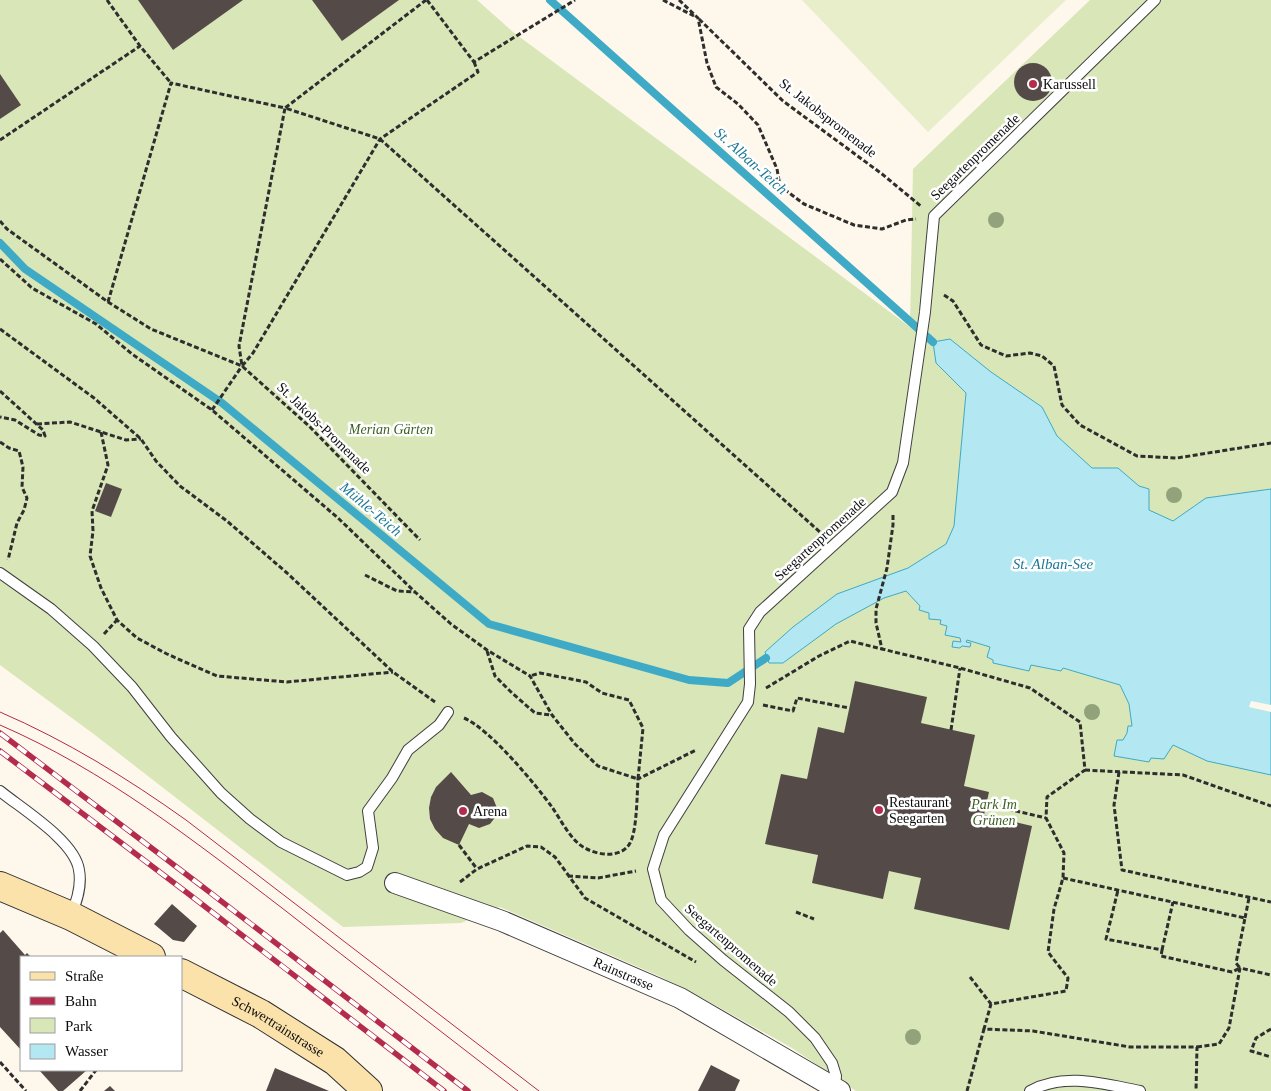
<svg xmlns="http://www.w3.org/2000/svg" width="1271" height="1091" viewBox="0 0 1271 1091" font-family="'Times New Roman',serif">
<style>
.green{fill:#d9e6b8}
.pitch{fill:#e8eec9}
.water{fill:#b3e7f2;stroke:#3eaac5}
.pier{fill:#fef7eb}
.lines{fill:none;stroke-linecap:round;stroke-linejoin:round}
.stream{stroke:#3eaac5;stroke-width:8}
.building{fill:#544b49}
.lane-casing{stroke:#3f3f3f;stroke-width:12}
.street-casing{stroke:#3f3f3f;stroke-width:22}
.secondary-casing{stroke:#2e2e2e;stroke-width:30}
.path{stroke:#2e2e2e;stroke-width:3;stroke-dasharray:5 2.5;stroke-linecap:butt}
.lane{stroke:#fff;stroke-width:10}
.street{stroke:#fff;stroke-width:20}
.secondary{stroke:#fae2aa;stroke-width:28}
.tram{stroke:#b32c4d;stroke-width:1}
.rail-casing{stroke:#b32c4d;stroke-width:5.5}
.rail{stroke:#fff;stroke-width:4;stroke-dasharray:11;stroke-linecap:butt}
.tree{fill:#92a37b}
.poi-dot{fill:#b32c4d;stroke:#fff;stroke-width:2}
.labels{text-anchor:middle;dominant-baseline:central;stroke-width:5;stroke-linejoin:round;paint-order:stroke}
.poi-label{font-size:14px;fill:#0c0c0c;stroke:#fff;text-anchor:start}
.street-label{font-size:14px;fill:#0c0c0c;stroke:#fff}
.park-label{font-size:14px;font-style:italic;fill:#3a5f20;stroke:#fff}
.water-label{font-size:15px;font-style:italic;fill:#1d7996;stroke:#fff}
</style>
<rect width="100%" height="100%" fill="#fef7eb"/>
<!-- green -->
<path class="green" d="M 0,0 L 477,0 L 513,32 L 910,327 L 913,169 L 1090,0 L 1271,0 L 1271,1091 L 856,1091 L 792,1048 L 704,999 L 659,976 L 500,907 L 461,923 L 343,927 L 95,735 L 0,665 Z"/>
<!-- pitch -->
<path class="pitch" d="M 802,0 L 1066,0 L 928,132 Z"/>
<!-- water -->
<path class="water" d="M 950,339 L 991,372 L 1042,407 L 1057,436 L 1092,468 L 1118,468 L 1139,486 L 1149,489 L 1149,510 L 1173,521 L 1206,498 L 1271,489 L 1271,775 L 1207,761 L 1173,745 L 1164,759 L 1151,758 L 1149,762 L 1114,756 L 1117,740 L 1123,740 L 1127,733 L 1128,726 L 1132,726 L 1129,704 L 1120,685 L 1063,668 L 1061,671 L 1031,665 L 1029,671 L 993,663 L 993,660 L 987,657 L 990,647 L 967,640 L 966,642 L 971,643 L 970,647 L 962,646 L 960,648 L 952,647 L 953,641 L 961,642 L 960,638 L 945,635 L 947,626 L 940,624 L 941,620 L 929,619 L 929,613 L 919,610 L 920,606 L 906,591 L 884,598 L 836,624 L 783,663 L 769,663 L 765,652 L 793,627 L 837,594 L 908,568 L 946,544 L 954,526 L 966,393 L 936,363 L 933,342 Z"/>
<!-- pier -->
<path class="pier" d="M 1251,701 L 1271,705 L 1271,712 L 1249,707 Z"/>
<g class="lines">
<!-- stream -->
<g class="stream">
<path d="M 550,0 L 933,342"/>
<path d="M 0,243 L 25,269 L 222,403 L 489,624 L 689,680 L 728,683 L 766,658"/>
</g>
</g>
<!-- building -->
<g class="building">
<path d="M 138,0 L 243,0 L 173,50 Z"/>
<path d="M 312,0 L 399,0 L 342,41 Z"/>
<circle cx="1033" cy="82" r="19"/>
<path d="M 0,74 L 21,105 L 0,119 Z"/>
<path d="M 106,483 L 122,489 L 111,517 L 95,511 Z"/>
<path d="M 855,681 L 927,697 L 921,723 L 975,735 L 964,786 L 989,792 L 984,815 L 1032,826 L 1009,930 L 914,909 L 921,878 L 889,871 L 883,899 L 812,883 L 818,855 L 765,844 L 781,774 L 807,779 L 818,727 L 844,733 Z"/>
<path d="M 451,772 L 471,795 L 482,792 L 493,798 L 497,808 L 497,815 L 490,824 L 479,828 L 469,824 L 459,845 L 443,838 L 435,829 L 430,819 L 429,808 L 431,797 L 436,787 Z"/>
<path d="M 172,904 L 197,926 L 184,942 L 173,940 L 154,924 Z"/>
<path d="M 3,930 L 25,955 L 27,953 L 31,957 L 21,957 L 21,1050 L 0,1027 L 0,933 Z"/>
<path d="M 711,1065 L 740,1080 L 735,1091 L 698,1091 Z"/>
<path d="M 275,1068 L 329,1091 L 266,1091 Z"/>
<path d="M 39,1070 L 87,1070 L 63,1091 L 58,1091 Z"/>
<path d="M 110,1086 L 115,1091 L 104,1091 Z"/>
</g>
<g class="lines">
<defs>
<g id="lane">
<path d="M 0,573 L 51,609 L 93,646 L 132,687 L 171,737 L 221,793 L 250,819 L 281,842 L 347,875 L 359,872 L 367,867 L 373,848 L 368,811 L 392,778 L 408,750 L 439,725 L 448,712"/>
<path d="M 0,791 C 22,809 75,841 79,870 C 82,886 77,901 71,915"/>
<path d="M 835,1087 L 836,1076 L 832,1063 L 815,1038 L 789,1012 L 723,960 L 689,930 L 661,900 L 653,869 L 664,835 L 748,702 L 750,684 L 749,629 L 760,612 L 892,492 L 903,463 L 925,312 L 934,216 L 1155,0"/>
<path d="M 1030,1091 C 1064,1072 1104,1084 1140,1091"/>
</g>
<g id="street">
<path id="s1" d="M 395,883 L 502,921 L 680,998 L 840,1091"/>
</g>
<g id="secondary">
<path d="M 0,886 L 71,916 L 151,957"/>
<path id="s2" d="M 181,973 L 261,1014 L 335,1061 L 368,1091"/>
</g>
</defs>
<!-- lane casing -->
<use href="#lane" class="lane-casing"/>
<!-- street casing -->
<use href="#street" class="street-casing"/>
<!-- secondary casing -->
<use href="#secondary" class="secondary-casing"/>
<!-- path -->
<g class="path">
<path d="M 107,0 L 140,46 L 171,83"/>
<path d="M 427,0 L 474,62 L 575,0"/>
<path d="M 663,0 L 694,16"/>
<path d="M 679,0 L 698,18 L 707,63 L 716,87 L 738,104 L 758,125 L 777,169 L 780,186 L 804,204 L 854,225 L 882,229 L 906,220 L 916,219"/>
<path d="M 699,19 L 783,101 L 882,174 L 922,207"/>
<path d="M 474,62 L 478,72 L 380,139 L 253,353 L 242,366 L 239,346 L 285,108 L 380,139 L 821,533"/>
<path d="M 0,140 L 140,46"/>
<path d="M 0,221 L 7,229 L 108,302 L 151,329 L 242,366 L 309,426 L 420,540"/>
<path d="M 0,259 L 32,288 L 96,324 L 132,354 L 212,410 L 338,518 L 415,592 L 451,624 L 487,650 L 530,676 L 552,715 L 575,744 L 598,766 L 638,779 L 643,728 L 629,700 L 602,693 L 586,682 L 540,673 L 530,676"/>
<path d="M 944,295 L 953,301 L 981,345 L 1006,356 L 1030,353 L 1042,356 L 1054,366 L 1062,405 L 1080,425 L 1137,456 L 1177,458 L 1271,443"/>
<path d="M 108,302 L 171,83 L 285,108 L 426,0"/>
<path d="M 0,329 L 94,398 L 141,439 L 156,461 L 180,486 L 227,521 L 287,573 L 393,672 L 435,702"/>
<path d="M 0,391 L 43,430 L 45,436 L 39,435 L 15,420 L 0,417"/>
<path d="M 212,410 L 242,366"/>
<path d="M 37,424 L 70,422 L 126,440 L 141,439"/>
<path d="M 101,432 L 108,465 L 92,511 L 93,531 L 90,556 L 101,588 L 117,620 L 137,638 L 167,654 L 217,676 L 287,682 L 393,672"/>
<path d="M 0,442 L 9,448 L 19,451 L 23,467 L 22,487 L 27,498 L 24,510 L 17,523 L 8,560"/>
<path d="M 893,515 L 893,525 L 887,568 L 876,609 L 876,623 L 882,649 L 960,668 L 1030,688 L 1080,722 L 1085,770 L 1047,797 L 1046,818 L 1064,853 L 1063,878 L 1054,909 L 1048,952 L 1068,978 L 1066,991 L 991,1004 L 984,1029 L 1033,1031 L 1130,1047 L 1197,1047 L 1196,1091"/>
<path d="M 365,575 L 397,591 L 415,592"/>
<path d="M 104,634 L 117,620"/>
<path d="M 487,651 L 495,676 L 512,693 L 535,713 L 551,715"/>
<path d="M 766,688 L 819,656 L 850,641 L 882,649"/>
<path d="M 763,705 L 793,711 L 797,698 L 849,708"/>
<path d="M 464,718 C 490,729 535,784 552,807 C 561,820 571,841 585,848 C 599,856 622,858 630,843 C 637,831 637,794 638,779 L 696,750"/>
<path d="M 951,730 L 960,668"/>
<path d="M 1085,770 L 1183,775 L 1271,806"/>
<path d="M 1119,772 L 1114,805 L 1122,870 L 1271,902"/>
<path d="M 986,804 L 1046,818"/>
<path d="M 459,845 L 477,869"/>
<path d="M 568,876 L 598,878 L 636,871"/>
<path d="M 1063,878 L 1245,918 L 1236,963 L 1240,968 L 1232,972 L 1161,956 L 1162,950 L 1106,939 L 1118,890"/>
<path d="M 460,882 L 477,869 L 527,846 L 541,847 L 555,857 L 585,898 L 696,962"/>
<path d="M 796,912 L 814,919"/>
<path d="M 1245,918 L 1249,898"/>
<path d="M 1162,950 L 1173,902"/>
<path d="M 970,977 L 991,1004"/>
<path d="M 1271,1029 L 1256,1038 L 1251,1051 L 1271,1057"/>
<path d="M 1197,1047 L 1219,1044 L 1229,1028 L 1240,968 L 1271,975"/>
<path d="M 0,1062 L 26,1091"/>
<path d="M 80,1091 L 96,1070"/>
<path d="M 967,1091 L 984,1029"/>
</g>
<!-- lane -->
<use href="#lane" class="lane"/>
<!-- street -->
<use href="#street" class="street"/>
<!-- secondary -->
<use href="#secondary" class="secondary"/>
<!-- tram -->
<g class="tram">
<path d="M 0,712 C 67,741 127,778 186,820 L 539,1091"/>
<path d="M 0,725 C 104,770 193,840 282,908 C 360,969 439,1030 518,1091"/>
</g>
<defs>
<g id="rail">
<path d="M 0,733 L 199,884 L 468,1091"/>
<path d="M 0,751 L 190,895 L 444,1091"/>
</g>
</defs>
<!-- rail casing -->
<use href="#rail" class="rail-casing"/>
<!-- rail -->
<use href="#rail" class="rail"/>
</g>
<!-- trees -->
<g class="tree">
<circle cx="996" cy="220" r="8"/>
<circle cx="1174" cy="495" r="8"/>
<circle cx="1092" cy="712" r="8"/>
<circle cx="913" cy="1037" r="8"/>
</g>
<!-- markers -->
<g class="poi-dot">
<circle cx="1033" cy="84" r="5"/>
<circle cx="879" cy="810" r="5"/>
<circle cx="463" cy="811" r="5"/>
</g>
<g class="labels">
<!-- poi labels -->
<g class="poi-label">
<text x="1043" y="84">Karussell</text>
<text x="889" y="802">Restaurant<tspan x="889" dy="16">Seegarten</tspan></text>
<text x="473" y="811">Arena</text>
</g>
<!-- street labels -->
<g class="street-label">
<text transform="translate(828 118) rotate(38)">St. Jakobspromenade</text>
<text transform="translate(975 157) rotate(-44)">Seegartenpromenade</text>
<text transform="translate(324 428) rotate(44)">St. Jakobs-Promenade</text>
<text transform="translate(820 539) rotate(-42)">Seegartenpromenade</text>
<text transform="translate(731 945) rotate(41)">Seegartenpromenade</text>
<text stroke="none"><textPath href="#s1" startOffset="246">Rainstrasse</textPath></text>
<text stroke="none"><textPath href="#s2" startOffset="111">Schwertrainstrasse</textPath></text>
</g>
<!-- park labels -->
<g class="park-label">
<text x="391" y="429">Merian Gärten</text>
<text x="994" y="804">Park Im<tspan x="994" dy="16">Grünen</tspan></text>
</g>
<!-- water labels -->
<g class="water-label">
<text transform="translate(751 161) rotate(42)">St. Alban-Teich</text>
<text transform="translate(371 509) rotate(40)">Mühle-Teich</text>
<text x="1053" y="564">St. Alban-See</text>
</g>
</g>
<!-- legend -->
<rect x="20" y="956" width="162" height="115" fill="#ffffff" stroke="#9e9e9e"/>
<rect x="30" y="972" width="25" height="8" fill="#fae2aa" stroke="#9e9e9e"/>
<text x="65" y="981" font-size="15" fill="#0c0c0c">Straße</text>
<rect x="30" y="997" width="25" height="8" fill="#b32c4d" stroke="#9e9e9e"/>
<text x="65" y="1006" font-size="15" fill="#0c0c0c">Bahn</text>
<rect x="30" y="1018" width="25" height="15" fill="#d9e6b8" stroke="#9e9e9e"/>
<text x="65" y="1031" font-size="15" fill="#0c0c0c">Park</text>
<rect x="30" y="1044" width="25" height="15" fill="#b3e7f2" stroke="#9e9e9e"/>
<text x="65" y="1056" font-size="15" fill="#0c0c0c">Wasser</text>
</svg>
